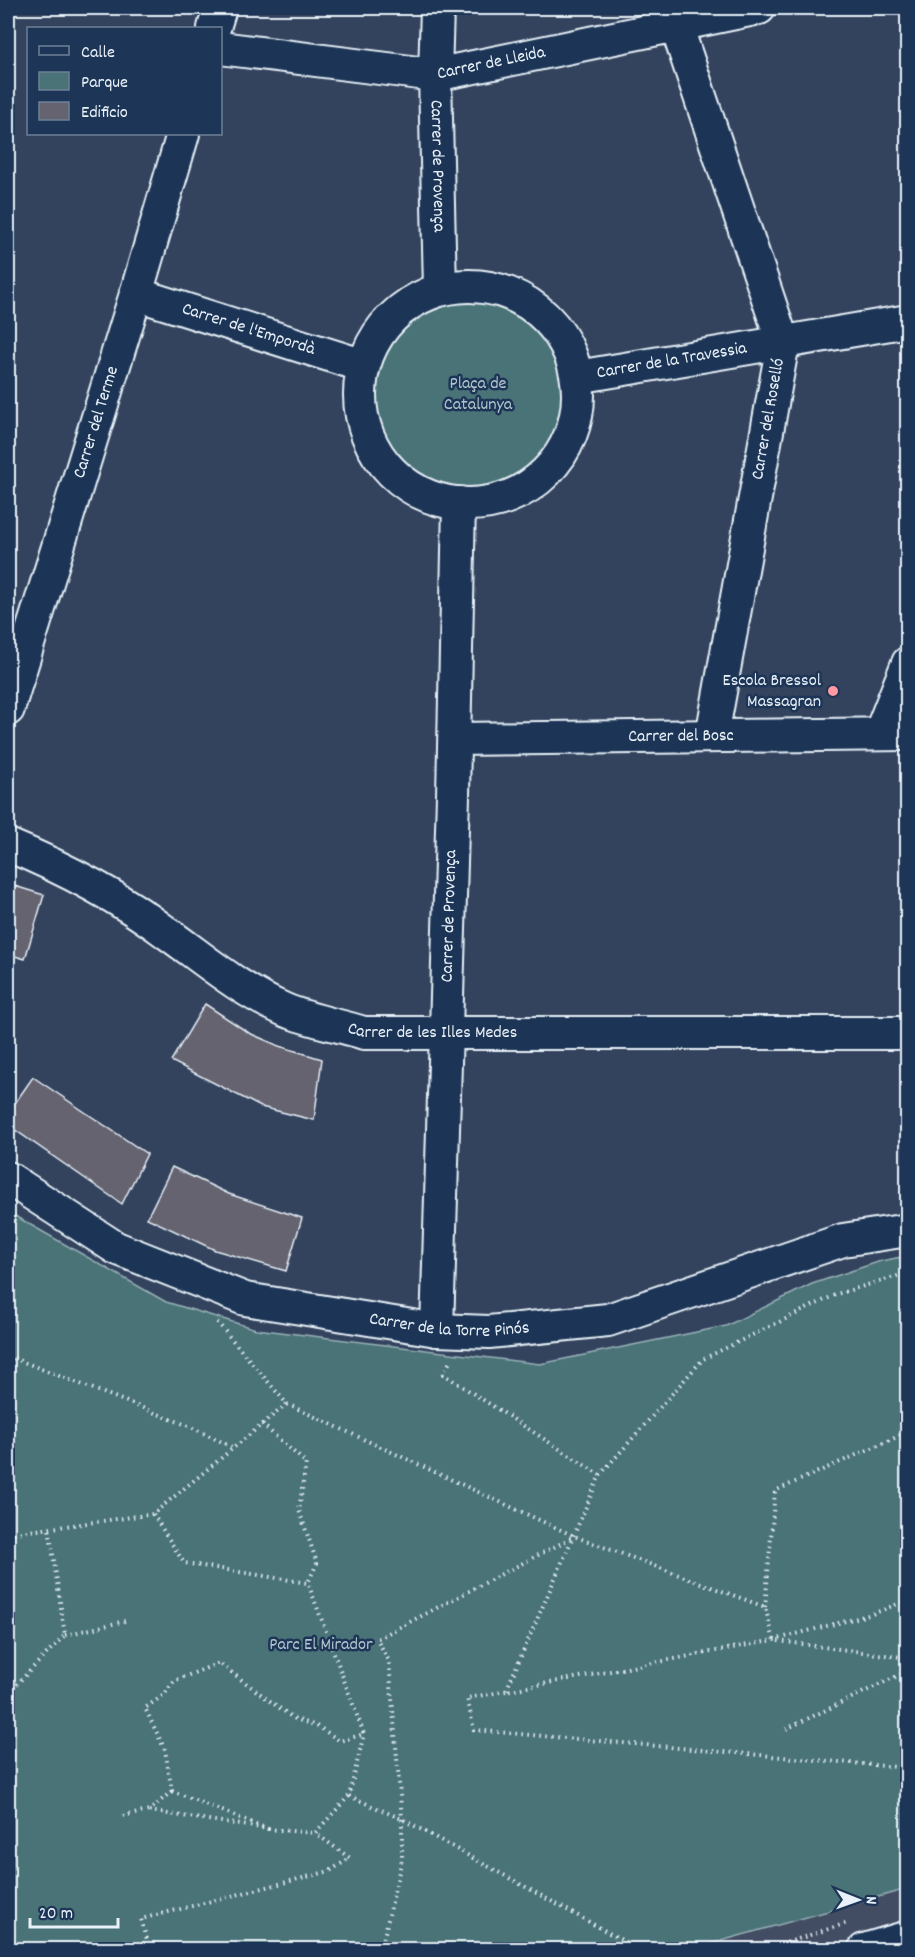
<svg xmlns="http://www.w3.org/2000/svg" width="915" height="1957" viewBox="0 0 915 1957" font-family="Dekko,sans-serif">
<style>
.built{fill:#424d63}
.green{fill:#4a7377;stroke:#99b2b8;stroke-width:1.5}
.building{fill:#656370;stroke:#e8f1f8;stroke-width:1.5}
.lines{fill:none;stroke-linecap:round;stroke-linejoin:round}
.minor-casing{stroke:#e8f1f8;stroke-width:36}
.path{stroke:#e8f1f8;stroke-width:4;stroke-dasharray:1.5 4.5;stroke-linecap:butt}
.minor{stroke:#1d3557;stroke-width:32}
.poi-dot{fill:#ff9aa2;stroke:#1d3557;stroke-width:2}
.labels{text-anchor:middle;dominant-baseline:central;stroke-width:5;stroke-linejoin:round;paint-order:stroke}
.street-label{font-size:18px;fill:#e8f1f8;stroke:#1d3557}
.park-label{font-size:18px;fill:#b1c5cb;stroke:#1d3557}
.poi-label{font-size:18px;fill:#e8f1f8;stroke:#1d3557;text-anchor:end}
</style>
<rect width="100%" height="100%" fill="#33435e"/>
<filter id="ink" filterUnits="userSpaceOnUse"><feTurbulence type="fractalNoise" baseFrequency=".0167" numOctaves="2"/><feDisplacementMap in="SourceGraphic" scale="12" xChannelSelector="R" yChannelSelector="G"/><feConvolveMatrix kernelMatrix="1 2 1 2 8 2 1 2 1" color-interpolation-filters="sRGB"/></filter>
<g filter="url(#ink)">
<!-- built -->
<path class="built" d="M 907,1889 L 907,1949 L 692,1949 Z"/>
<!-- green -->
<g class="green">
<circle cx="479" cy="394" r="105"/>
<path d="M 8,1212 L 166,1302 L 256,1329 L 540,1364 L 726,1326 L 812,1284 L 881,1261 L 907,1256 L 907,1889 L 692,1949 L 8,1949 Z"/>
</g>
<!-- building -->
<g class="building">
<path d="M 8,884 L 44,895 L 25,959 L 8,954 Z"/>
<path d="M 205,1004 L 249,1033 L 279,1046 L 322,1059 L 314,1120 L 261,1107 L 171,1061 Z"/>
<path d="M 33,1077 L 147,1154 L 122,1204 L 8,1125 L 8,1113 Z"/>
<path d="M 172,1167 L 229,1194 L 302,1218 L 286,1271 L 215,1250 L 147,1218 Z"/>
</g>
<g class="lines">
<defs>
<g id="minor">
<path id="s1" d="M 437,8 L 435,75 L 440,289"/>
<path d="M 678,8 L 676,25 L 783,343 L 712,736"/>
<path d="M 214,28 L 220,8"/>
<path id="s2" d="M 220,48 L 435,75 L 759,8"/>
<circle cx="469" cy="395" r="109"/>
<path id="s3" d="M 136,294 L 361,365"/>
<path id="s4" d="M 577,377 L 908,321"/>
<path id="s5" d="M 8,709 L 136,294 L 183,134"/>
<path d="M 880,734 L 908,663"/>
<path id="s6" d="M 455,739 L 908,734"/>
<path id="s7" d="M 8,845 C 64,868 118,896 167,933 C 205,960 241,991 285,1010 C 309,1020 338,1025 364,1033 L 908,1033"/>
<path id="s8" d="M 8,1178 L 116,1248 L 245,1299 L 437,1330 L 489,1332 L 608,1320 L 843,1240 L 908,1230"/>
<path id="s9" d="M 437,1330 L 453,796 L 459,503"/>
<path d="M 864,1950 L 908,1937"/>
</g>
</defs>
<!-- minor casing -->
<use href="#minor" class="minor-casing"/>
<!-- path -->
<g class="path">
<path d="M 8,1356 L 189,1426 L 234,1448"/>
<path d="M 287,1404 L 574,1536 L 765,1607 L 774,1640 L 506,1691 L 600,1475 L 443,1374 L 451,1360"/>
<path d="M 262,1424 L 306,1463 L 299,1510 L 317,1563 L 308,1583"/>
<path d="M 600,1475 L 703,1359 L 837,1294 L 908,1273"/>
<path d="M 153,1514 L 184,1563 L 308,1583 L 364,1734 L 340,1741 L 319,1727 L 293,1718 L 219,1663 L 174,1681 L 164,1695 L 145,1708 L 165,1750 L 172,1791"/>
<path d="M 8,1534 L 153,1514 L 287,1404 L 217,1322"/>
<path d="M 765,1607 L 775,1491 L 908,1432"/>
<path d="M 65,1635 L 125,1621"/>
<path d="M 774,1640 L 872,1614 L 908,1600"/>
<path d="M 778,1641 L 908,1658"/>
<path d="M 506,1691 L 467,1698 L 474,1730 L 908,1768"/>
<path d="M 8,1693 L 65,1635 L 49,1528"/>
<path d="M 786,1729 L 908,1671"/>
<path d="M 172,1791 L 268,1829 L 149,1811 Z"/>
<path d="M 349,1796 L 402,1819 L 640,1950"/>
<path d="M 123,1816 L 149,1811"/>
<path d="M 268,1829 L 315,1833 L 349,1796 L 364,1734"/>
<path d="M 150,1950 L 141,1919 L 330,1871 L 350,1858 L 315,1833"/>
<path d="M 381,1950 L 402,1859 L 402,1819 L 389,1661 L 377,1639 L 573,1537"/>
<path d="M 764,1950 L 847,1923"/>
</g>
<!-- minor -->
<use href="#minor" class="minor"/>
</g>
</g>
<!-- markers -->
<circle class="poi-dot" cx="833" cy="691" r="6"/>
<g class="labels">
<!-- street labels -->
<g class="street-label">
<text stroke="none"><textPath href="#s2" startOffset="274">Carrer de Lleida</textPath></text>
<text stroke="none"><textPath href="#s1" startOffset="158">Carrer de Provença</textPath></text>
<text stroke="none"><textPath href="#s3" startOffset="118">Carrer de l'Empordà</textPath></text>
<text stroke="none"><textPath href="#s4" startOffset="96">Carrer de la Travessia</textPath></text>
<text transform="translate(769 419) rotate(-80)">Carrer del Roselló</text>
<text stroke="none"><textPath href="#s5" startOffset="300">Carrer del Terme</textPath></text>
<text stroke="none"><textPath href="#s6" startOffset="226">Carrer del Bosc</textPath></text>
<text stroke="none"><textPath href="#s9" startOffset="414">Carrer de Provença</textPath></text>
<text stroke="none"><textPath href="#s7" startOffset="474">Carrer de les Illes Medes</textPath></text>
<text stroke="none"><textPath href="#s8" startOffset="474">Carrer de la Torre Pinós</textPath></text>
</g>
<!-- park labels -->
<g class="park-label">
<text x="478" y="384">Plaça de<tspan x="478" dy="21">Catalunya</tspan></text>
<text x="321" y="1645">Parc El Mirador</text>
</g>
<!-- poi labels -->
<g class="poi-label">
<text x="821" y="681">Escola Bressol<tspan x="821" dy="21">Massagran</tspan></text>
</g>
</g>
<!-- margin -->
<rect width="915" height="1957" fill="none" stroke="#1d3557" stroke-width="30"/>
<rect x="15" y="15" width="885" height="1927" fill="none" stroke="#e8f1f8" stroke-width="2" filter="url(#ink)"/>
<!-- legend -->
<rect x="27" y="27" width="195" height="108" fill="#1d3557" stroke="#6e8097" stroke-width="1.5"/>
<rect x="39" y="46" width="30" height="9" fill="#1d3557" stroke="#6e8097" stroke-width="1.5"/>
<text x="81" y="57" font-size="18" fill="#e8f1f8">Calle</text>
<rect x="39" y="72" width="30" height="18" fill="#4a7377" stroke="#6e8097" stroke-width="1.5"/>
<text x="81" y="87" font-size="18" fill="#e8f1f8">Parque</text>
<rect x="39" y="102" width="30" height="18" fill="#656370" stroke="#6e8097" stroke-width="1.5"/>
<text x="81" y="117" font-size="18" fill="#e8f1f8">Edificio</text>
<!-- north arrow -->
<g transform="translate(858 1900) rotate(91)" stroke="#1d3557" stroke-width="4.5" paint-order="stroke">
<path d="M0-4.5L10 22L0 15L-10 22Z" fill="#e8f1f8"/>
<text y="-9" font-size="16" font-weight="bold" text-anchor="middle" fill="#e8f1f8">N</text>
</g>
<!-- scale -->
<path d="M30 1918v9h88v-9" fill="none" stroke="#e8f1f8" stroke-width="3"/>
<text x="39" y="1918" font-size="18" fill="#e8f1f8" stroke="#1d3557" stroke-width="4.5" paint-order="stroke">20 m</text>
</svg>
